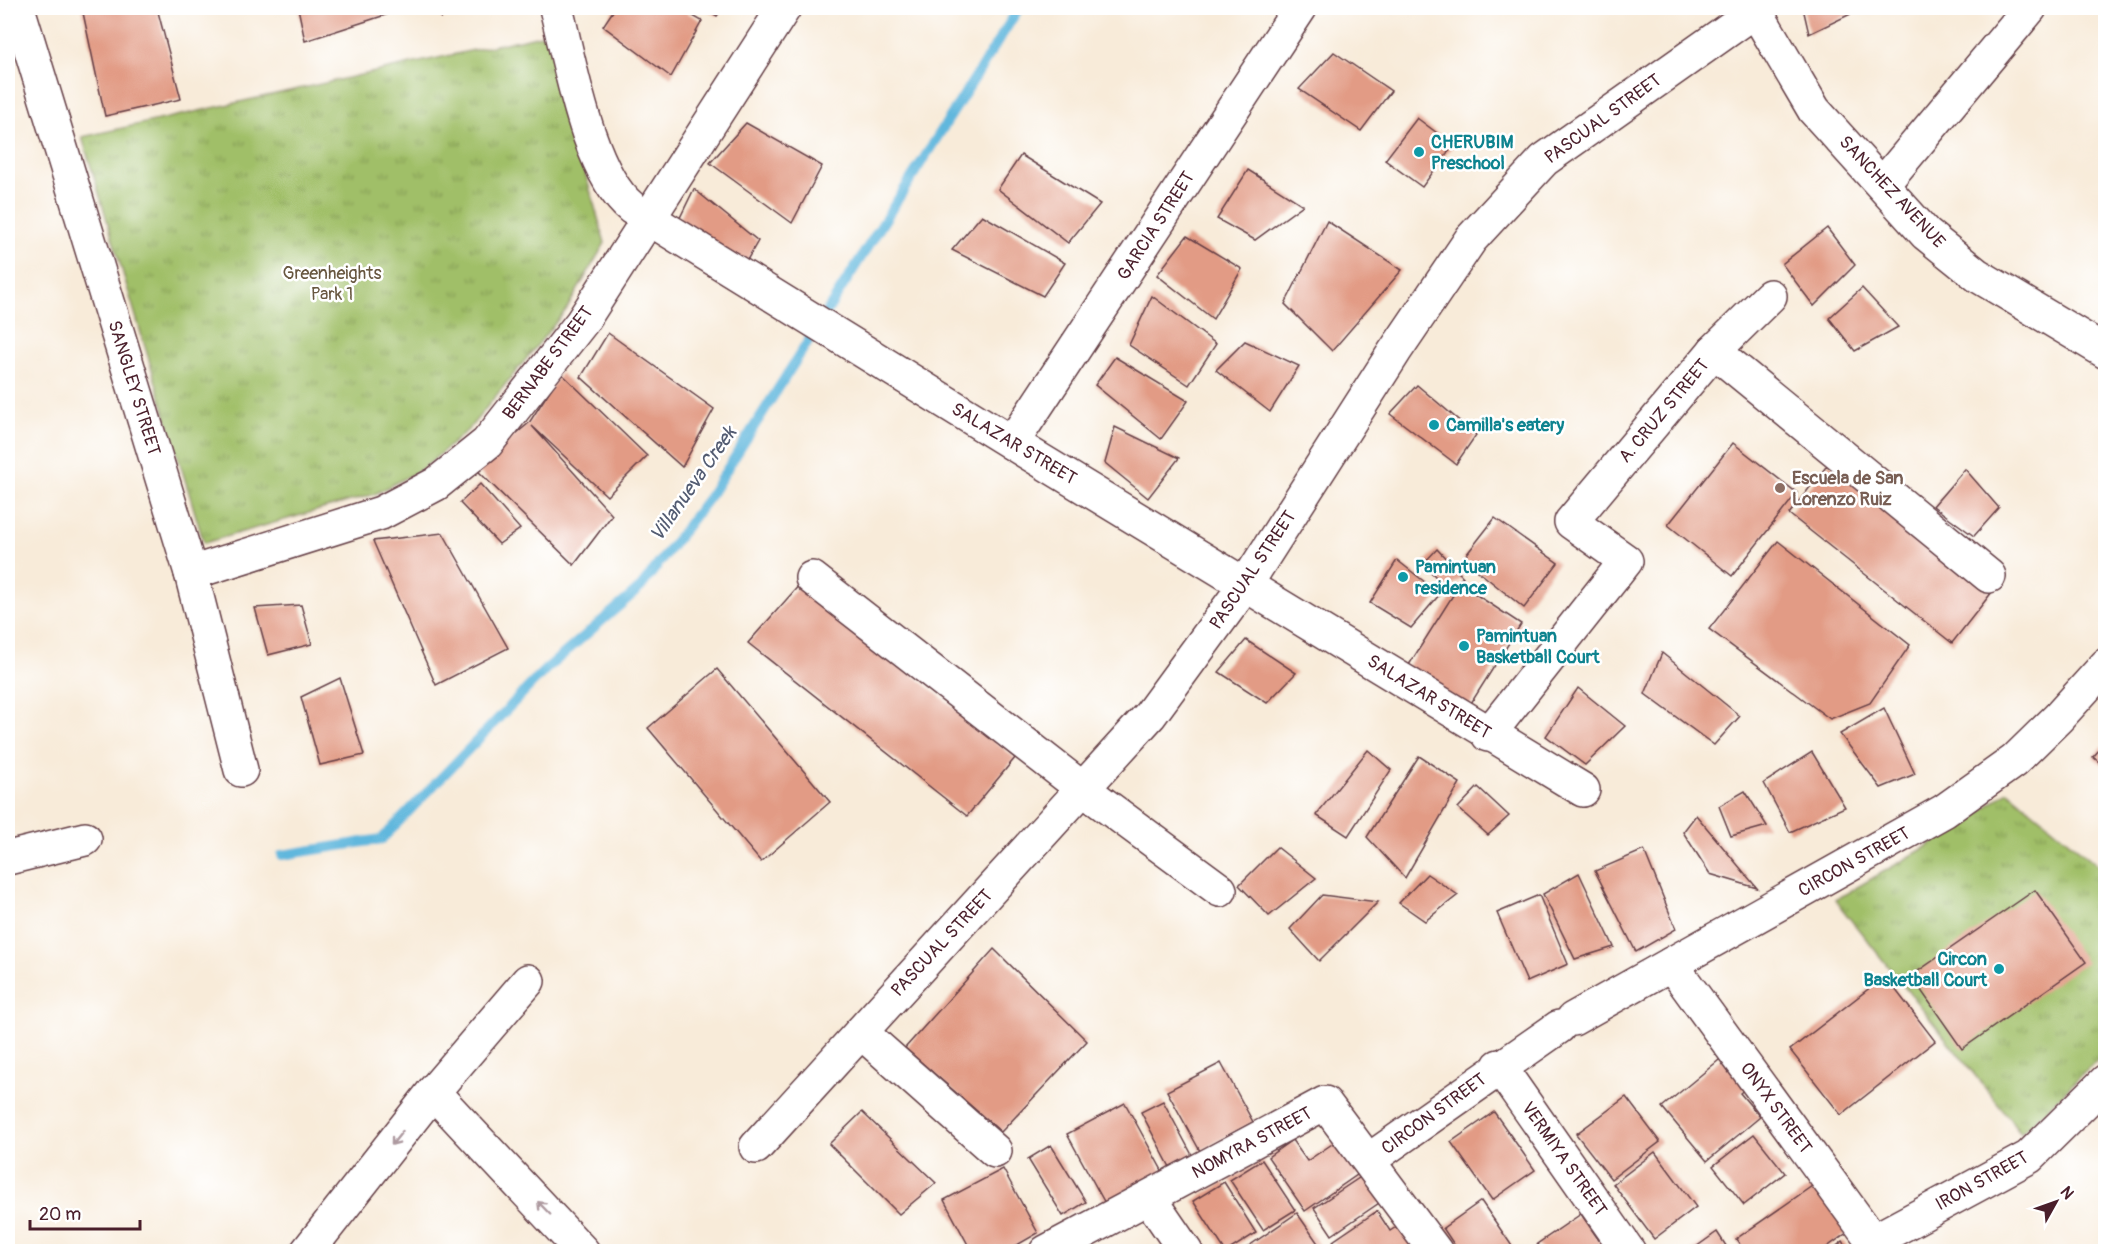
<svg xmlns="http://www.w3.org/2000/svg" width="2113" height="1259" viewBox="0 0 2113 1259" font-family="Pangolin,sans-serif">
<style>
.park{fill:url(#park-tufts);stroke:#756f49;stroke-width:1.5}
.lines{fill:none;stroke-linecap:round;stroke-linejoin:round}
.stream{stroke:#61b7dd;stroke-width:10}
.building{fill:#e29b85}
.minor-casing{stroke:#643e45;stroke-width:36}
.minor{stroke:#fff;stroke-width:33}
.oneway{stroke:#ae9aa0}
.culture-dot{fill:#0f9aa8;stroke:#fff;stroke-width:2}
.education-dot{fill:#8d6e63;stroke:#fff;stroke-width:2}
.labels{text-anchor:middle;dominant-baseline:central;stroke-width:5;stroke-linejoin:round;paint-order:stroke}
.street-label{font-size:18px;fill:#4a1f2b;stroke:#fff}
.culture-label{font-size:18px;font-weight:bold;fill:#0d838f;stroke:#fff;text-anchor:start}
.park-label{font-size:18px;fill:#685740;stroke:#fff}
.education-label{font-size:18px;font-weight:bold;fill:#785e54;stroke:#fff;text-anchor:start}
.water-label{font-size:20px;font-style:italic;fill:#535c72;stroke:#fff}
</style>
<defs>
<pattern id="park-tufts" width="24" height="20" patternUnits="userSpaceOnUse" patternTransform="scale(1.5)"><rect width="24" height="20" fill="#a0bf67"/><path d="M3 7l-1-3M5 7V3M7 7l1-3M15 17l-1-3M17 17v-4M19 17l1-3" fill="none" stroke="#849b55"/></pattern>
</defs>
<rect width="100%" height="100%" fill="#fff"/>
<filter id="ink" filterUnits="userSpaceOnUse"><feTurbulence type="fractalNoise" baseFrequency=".0167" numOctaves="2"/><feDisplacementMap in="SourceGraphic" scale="12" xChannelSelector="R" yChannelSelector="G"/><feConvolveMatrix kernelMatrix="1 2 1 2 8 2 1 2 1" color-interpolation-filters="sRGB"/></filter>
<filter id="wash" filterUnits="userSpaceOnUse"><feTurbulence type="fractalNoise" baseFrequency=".008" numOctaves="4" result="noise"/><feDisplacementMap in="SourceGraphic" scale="24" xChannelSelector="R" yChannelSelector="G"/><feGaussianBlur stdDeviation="1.35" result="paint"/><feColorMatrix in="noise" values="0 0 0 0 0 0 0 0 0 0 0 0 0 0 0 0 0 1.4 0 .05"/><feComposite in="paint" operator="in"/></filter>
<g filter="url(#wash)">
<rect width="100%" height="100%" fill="#f8ebd9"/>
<!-- park -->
<g class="park">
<path d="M 546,34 L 605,243 L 566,310 L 469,429 L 424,468 L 375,494 L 204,543 L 82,137 Z"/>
<path d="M 2008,791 L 2105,871 L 2105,1053 L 2021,1133 L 1835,900 L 1957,829 Z"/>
</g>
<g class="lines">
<!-- stream -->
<path class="stream" d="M 282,855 L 382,839 L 545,670 L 641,587 L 712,493 L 1019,8"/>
</g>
<g id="blocks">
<!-- building -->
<g class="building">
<path d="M 82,8 L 157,8 L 181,99 L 105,116 Z"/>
<path d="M 298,8 L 407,8 L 305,41 Z"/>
<path d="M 439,8 L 467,8 L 441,18 Z"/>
<path d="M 615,8 L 679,8 L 702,21 L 671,77 L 603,26 Z"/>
<path d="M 704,8 L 723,8 L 717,16 Z"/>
<path d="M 1803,8 L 1863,8 L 1809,34 Z"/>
<path d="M 1334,52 L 1391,91 L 1361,131 L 1299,89 Z"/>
<path d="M 1417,118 L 1453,145 L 1422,187 L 1385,160 Z"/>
<path d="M 746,123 L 822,166 L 792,223 L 710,163 Z"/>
<path d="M 1021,155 L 1100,204 L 1068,243 L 998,189 Z"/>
<path d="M 1248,170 L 1303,205 L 1255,240 L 1217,219 Z"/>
<path d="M 694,189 L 758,241 L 739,274 L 674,230 Z"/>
<path d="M 982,215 L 1065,263 L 1043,296 L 952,250 Z"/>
<path d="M 1327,221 L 1402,270 L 1332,351 L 1285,304 Z"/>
<path d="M 1827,228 L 1855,265 L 1814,306 L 1782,264 Z"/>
<path d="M 1187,236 L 1242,269 L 1213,319 L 1157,275 Z"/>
<path d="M 1862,288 L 1898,327 L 1855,351 L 1829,318 Z"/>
<path d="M 1152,296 L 1216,344 L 1189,385 L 1129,345 Z"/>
<path d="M 608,333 L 714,409 L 682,467 L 581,377 Z"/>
<path d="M 1245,341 L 1299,366 L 1270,412 L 1216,370 Z"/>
<path d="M 1115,357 L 1188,401 L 1161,439 L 1095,385 Z"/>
<path d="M 561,373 L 647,456 L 607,496 L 532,426 L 612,515 L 574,565 L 475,468 L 529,423 Z"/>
<path d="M 1417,385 L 1476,435 L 1456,464 L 1390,414 Z"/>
<path d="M 1115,427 L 1179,458 L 1148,498 L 1105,463 Z"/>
<path d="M 1733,443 L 1797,493 L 1732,576 L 1668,525 Z"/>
<path d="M 1829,463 L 1992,592 L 1952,643 L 1789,514 Z"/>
<path d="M 1965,469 L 1999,508 L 1974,536 L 1933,506 Z"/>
<path d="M 480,484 L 520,529 L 499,544 L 460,503 Z"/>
<path d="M 1495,518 L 1558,563 L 1524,608 L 1463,559 Z"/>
<path d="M 443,533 L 508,648 L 436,685 L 373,541 Z"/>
<path d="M 1778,541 L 1910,645 L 1870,703 L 1830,719 L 1709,629 Z"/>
<path d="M 1437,549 L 1463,577 L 1448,589 L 1423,564 Z"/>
<path d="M 1397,560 L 1440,594 L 1411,628 L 1370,603 Z"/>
<path d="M 801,583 L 1015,758 L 967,816 L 748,643 Z"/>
<path d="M 1460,584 L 1521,624 L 1468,708 L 1407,668 Z"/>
<path d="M 301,605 L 312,644 L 268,655 L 255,608 Z"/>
<path d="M 1246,640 L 1296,673 L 1267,703 L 1219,672 Z"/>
<path d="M 1662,653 L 1740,716 L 1714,745 L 1645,694 Z"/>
<path d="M 717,669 L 830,802 L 761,862 L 648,728 Z"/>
<path d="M 340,678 L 364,755 L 320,765 L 301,697 Z"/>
<path d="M 1578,688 L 1625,726 L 1585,765 L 1546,736 Z"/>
<path d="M 1884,708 L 1915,774 L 1881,788 L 1840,734 Z"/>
<path d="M 2106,742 L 2106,768 L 2093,757 Z"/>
<path d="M 1368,750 L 1391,770 L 1348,836 L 1316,815 Z"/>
<path d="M 1812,752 L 1845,807 L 1790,832 L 1764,783 Z"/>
<path d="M 1419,756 L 1460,783 L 1405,878 L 1367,837 Z"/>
<path d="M 1478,787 L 1509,816 L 1488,835 L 1458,808 Z"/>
<path d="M 1745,791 L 1767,826 L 1731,836 L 1719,806 Z"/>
<path d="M 1696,815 L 1757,888 L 1710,874 L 1683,832 Z"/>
<path d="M 1277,847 L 1316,878 L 1269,916 L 1239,885 Z"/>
<path d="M 1644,850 L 1676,929 L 1636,952 L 1595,871 Z"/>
<path d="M 1579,873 L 1614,947 L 1575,959 L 1543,894 Z"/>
<path d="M 1427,874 L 1458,895 L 1425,921 L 1399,903 Z"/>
<path d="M 2035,890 L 2086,962 L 1962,1049 L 1911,976 Z"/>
<path d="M 1322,895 L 1378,902 L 1319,961 L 1290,929 Z"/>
<path d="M 1539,895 L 1568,964 L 1527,982 L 1497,913 Z"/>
<path d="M 994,949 L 1087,1041 L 1001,1132 L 905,1048 Z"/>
<path d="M 1885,976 L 1935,1041 L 1841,1115 L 1790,1050 Z"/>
<path d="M 1730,1051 L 1755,1080 L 1740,1093 L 1760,1117 L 1707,1161 L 1662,1107 Z"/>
<path d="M 1221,1063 L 1253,1122 L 1200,1151 L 1167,1091 Z"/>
<path d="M 1626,1097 L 1660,1142 L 1611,1179 L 1576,1134 Z"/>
<path d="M 1163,1101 L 1192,1155 L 1170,1167 L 1141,1112 Z"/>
<path d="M 1125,1103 L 1164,1174 L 1106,1205 L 1067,1134 Z"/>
<path d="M 862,1112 L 936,1183 L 899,1214 L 829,1144 Z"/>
<path d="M 1494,1112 L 1535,1170 L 1492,1200 L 1451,1142 Z"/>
<path d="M 1754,1134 L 1785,1173 L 1744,1205 L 1713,1166 Z"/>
<path d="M 1344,1136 L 1367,1168 L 1305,1211 L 1268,1157 L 1292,1140 L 1307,1161 Z"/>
<path d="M 1051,1145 L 1086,1202 L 1063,1216 L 1028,1159 Z"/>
<path d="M 1655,1152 L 1696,1207 L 1654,1239 L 1613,1184 Z"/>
<path d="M 1262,1160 L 1295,1210 L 1263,1230 L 1230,1180 Z"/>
<path d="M 1003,1169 L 1038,1233 L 1005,1252 L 972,1252 L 944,1200 Z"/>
<path d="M 1365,1174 L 1382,1201 L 1332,1235 L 1314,1208 Z"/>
<path d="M 1224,1182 L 1256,1233 L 1226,1252 L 1193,1201 Z"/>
<path d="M 1815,1184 L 1848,1232 L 1820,1252 L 1745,1252 L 1736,1239 Z"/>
<path d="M 1481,1201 L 1514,1249 L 1511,1252 L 1459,1252 L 1443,1228 Z"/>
<path d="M 1377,1211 L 1390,1231 L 1408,1219 L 1430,1252 L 1340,1252 L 1333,1241 Z"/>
<path d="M 1297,1213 L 1324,1252 L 1240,1252 Z"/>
<path d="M 1581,1214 L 1607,1252 L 1543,1252 L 1537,1244 Z"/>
<path d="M 1717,1232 L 1730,1252 L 1689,1252 Z"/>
<path d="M 1843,1241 L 1850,1252 L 1829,1252 Z"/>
</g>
</g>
</g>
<g filter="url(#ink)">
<use href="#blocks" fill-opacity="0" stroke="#643e45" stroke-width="1.5"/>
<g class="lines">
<defs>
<g id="minor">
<path d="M 18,8 L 191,573 L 241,770"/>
<path d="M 556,8 C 570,62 588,173 632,208 L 1012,443 L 1583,790"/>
<path d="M 1754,8 L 1814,110 L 1926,234 L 1977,275 L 2106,352"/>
<path d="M 1883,184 L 2030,8"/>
<path d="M 1714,351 L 1989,576"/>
<path d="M 1012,443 L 1300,8"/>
<path d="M 191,573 L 381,513 L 436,484 L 487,443 L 582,322 L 784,8"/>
<path d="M 812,578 L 1083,789 L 1220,890"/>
<path d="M 1488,735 L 1626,561 L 1571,522 L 1714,351 L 1770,296"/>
<path d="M 8,858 L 85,839"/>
<path d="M 1671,964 L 1881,1252"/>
<path d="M 1573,1019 L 1944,811 L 2014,761 L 2058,718 L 2106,665"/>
<path d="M 861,1032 L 995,1151"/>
<path d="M 1499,1066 L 1629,1252"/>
<path d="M 433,1092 L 583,1252"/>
<path d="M 756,1147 L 1150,715 L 1246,584 L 1395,351 L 1471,239 L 1544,160 L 1755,11"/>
<path d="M 1369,1160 L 1559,1027"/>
<path d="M 1149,1198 L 1186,1252"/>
<path d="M 1873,1241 L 2029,1157 L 2106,1081"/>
<path d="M 307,1252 L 433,1092 L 528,981"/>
<path d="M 1046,1252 L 1325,1103 L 1436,1252"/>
</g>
</defs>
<!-- minor casing -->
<use href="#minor" class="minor-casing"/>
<!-- minor -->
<use href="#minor" class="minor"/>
</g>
<!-- one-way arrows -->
<defs><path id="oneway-shaft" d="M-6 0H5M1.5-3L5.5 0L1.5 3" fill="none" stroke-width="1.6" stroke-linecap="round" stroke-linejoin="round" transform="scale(1.5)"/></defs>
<g class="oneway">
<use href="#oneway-shaft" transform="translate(397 1138) rotate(128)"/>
<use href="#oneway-shaft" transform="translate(544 1208) rotate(-134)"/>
</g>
</g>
<!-- markers -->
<g class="culture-dot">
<circle cx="1419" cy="152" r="6"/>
<circle cx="1434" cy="425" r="6"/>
<circle cx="1403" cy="577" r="6"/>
<circle cx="1464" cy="646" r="6"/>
<circle cx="1999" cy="969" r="6"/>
</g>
<circle class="education-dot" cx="1780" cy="488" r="6"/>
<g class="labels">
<!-- street labels -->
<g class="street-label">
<text transform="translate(1603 119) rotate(-36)">PASCUAL STREET</text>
<text transform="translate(1892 192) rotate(47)">SANCHEZ AVENUE</text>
<text transform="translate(1156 226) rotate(-57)">GARCIA STREET</text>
<text transform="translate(548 363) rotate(-53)">BERNABE STREET</text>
<text transform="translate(134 388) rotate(73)">SANGLEY STREET</text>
<text transform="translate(1664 411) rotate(-50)">A. CRUZ STREET</text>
<text transform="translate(1014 444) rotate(31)">SALAZAR STREET</text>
<text transform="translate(1253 570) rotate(-56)">PASCUAL STREET</text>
<text transform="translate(1429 697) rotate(32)">SALAZAR STREET</text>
<text transform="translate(1854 862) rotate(-29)">CIRCON STREET</text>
<text transform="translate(942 943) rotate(-47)">PASCUAL STREET</text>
<text transform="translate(1776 1108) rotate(54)">ONYX STREET</text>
<text transform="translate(1434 1114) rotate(-36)">CIRCON STREET</text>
<text transform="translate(1252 1143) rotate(-28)">NOMYRA STREET</text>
<text transform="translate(1564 1159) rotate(55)">VERMIYA STREET</text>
<text transform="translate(1982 1181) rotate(-29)">IRON STREET</text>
</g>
<!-- culture labels -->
<g class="culture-label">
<text x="1431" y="142">CHERUBIM<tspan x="1431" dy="21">Preschool</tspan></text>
<text x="1446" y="425">Camilla's eatery</text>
<text x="1415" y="567">Pamintuan<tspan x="1415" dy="21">residence</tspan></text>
<text x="1476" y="636">Pamintuan<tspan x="1476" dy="21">Basketball Court</tspan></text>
<text x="1987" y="959" text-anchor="end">Circon<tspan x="1987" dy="21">Basketball Court</tspan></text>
</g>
<!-- park labels -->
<g class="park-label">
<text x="332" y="273">Greenheights<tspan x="332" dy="21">Park 1</tspan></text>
</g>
<!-- education labels -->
<g class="education-label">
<text x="1792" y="478">Escuela de San<tspan x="1792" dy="21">Lorenzo Ruiz</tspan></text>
</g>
<!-- water labels -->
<g class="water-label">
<text transform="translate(693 484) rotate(-55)">Villanueva Creek</text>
</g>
</g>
<!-- margin -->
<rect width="2113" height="1259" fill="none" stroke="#fff" stroke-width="30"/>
<!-- north arrow -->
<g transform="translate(2056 1202) rotate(50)" stroke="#ffffff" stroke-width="4.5" paint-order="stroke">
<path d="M0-4.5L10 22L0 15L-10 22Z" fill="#4a1f2b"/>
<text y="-9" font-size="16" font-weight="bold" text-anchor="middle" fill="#4a1f2b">N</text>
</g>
<!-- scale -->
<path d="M30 1220v9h110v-9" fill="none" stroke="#4a1f2b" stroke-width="3"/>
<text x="39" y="1220" font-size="18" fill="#4a1f2b" stroke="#ffffff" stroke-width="4.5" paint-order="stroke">20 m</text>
</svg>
